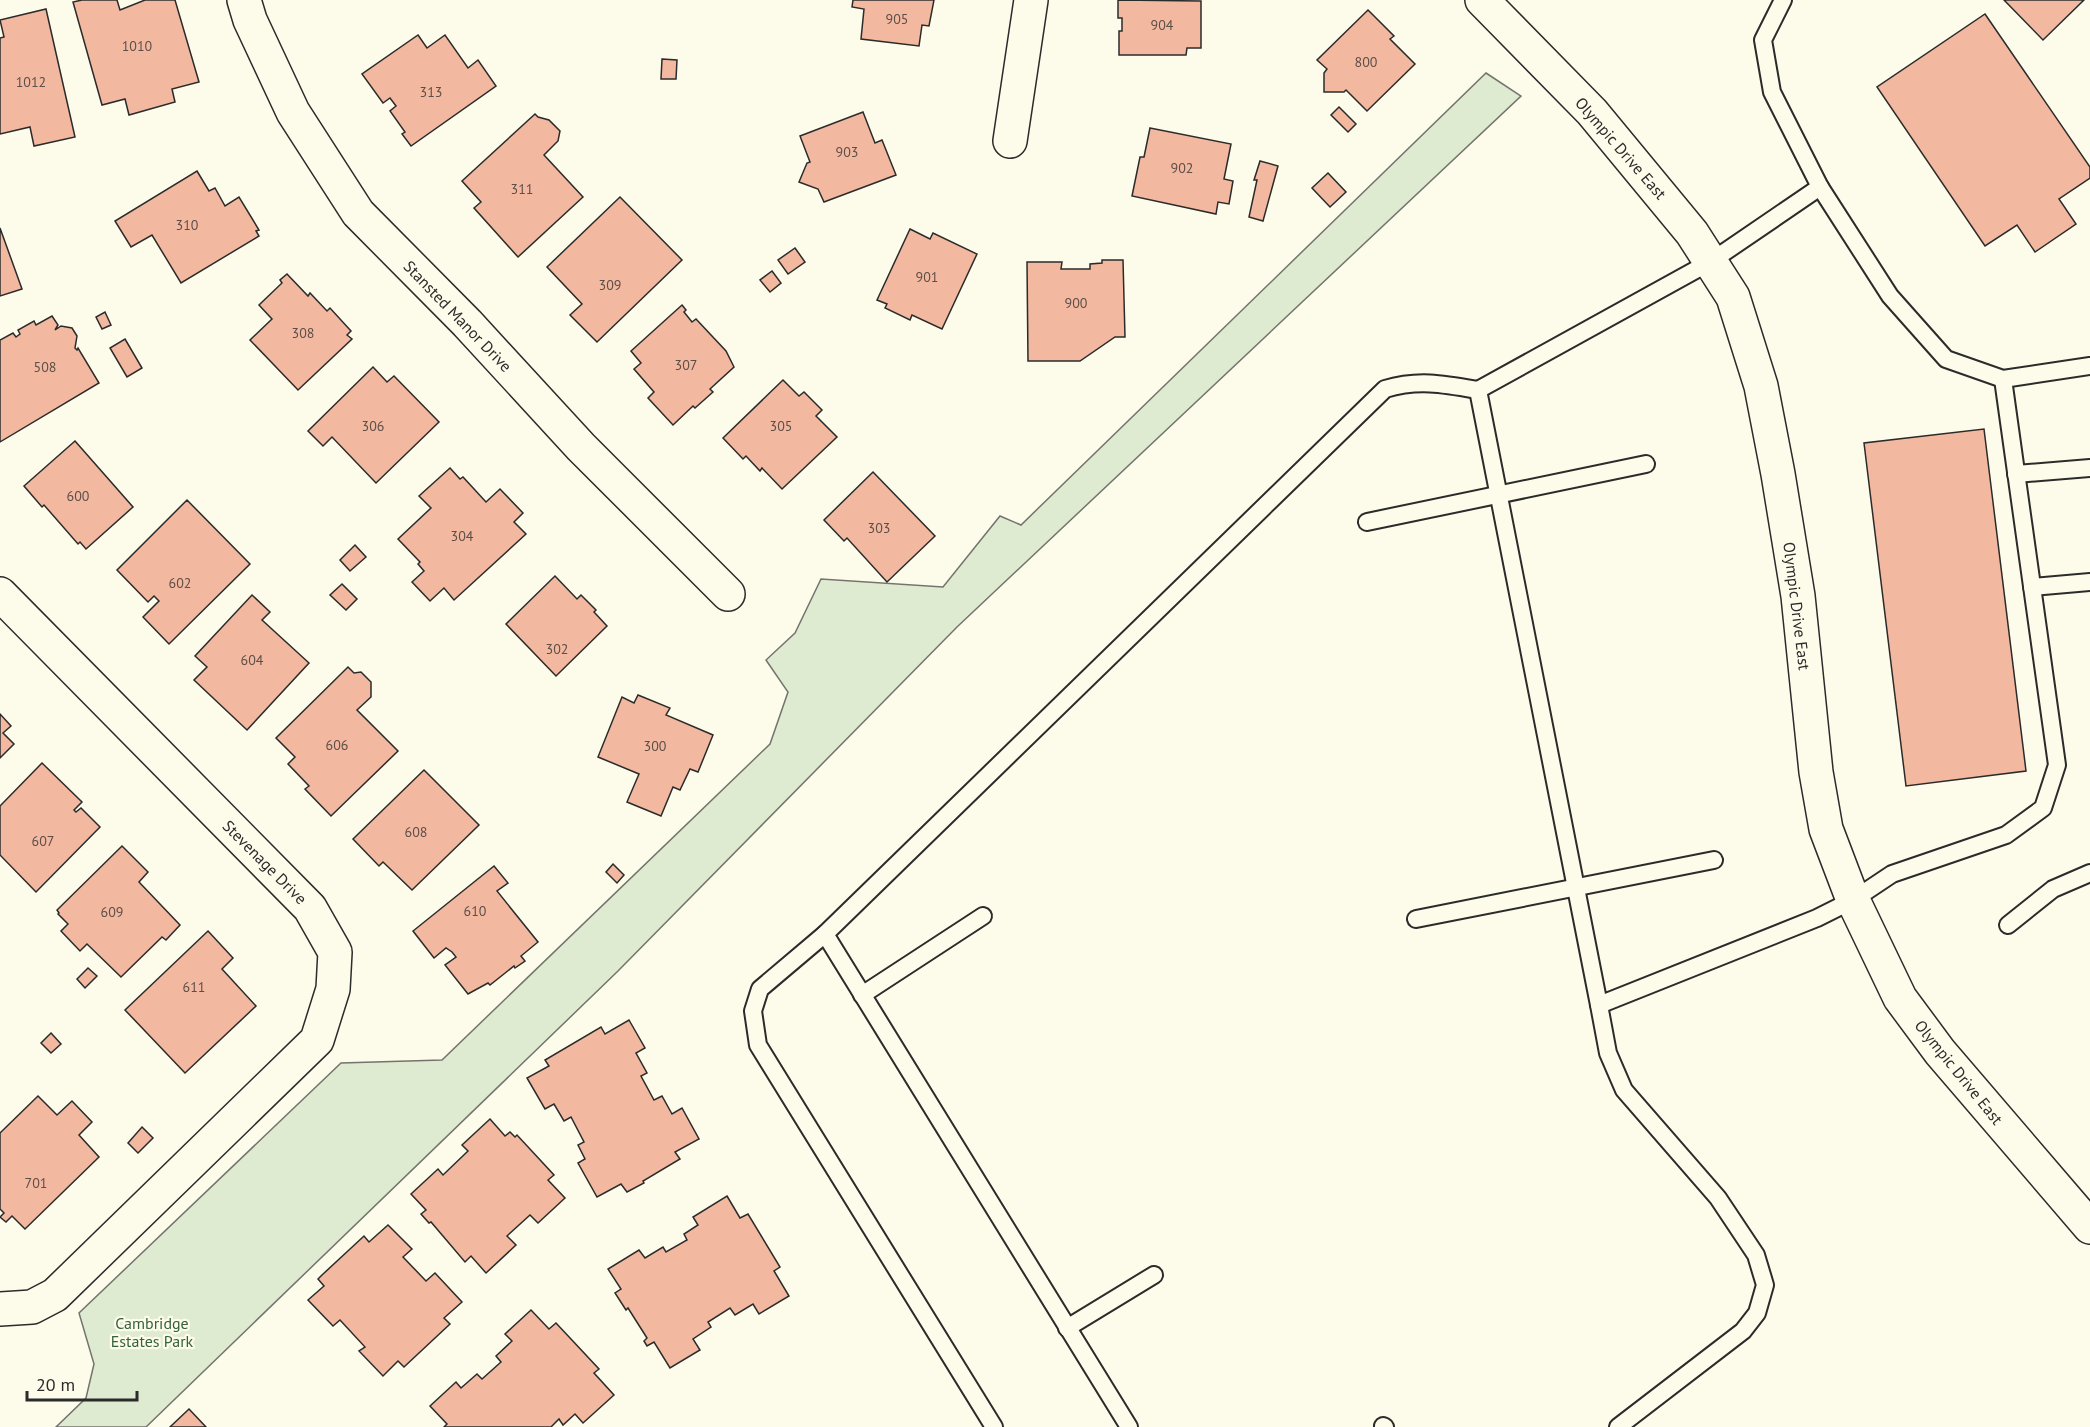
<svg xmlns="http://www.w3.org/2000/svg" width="2090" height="1427" viewBox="0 0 2090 1427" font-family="'PT Sans',sans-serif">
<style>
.green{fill:#deebd1;stroke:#74746e;stroke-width:1.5}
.building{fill:#f2b8a0;stroke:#2b2b2b;stroke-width:1.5}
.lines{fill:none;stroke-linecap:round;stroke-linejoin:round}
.lane-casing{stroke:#2b2b2b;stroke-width:20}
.street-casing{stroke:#2b2b2b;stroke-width:36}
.lane{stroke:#fdfbea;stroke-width:16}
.street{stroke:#fdfbea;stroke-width:33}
.labels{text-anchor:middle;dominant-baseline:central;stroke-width:4.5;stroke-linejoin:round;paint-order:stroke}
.number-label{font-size:14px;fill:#5d4e48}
.street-label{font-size:16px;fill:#2b2b2b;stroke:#fdfbea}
.park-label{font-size:16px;fill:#34623c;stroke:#fdfbea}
</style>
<rect width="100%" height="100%" fill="#fdfbea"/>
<!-- green -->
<path class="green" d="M 1486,73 L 1521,96 L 957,627 L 618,971 L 146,1427 L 56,1427 L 86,1398 L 94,1364 L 79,1313 L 341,1063 L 442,1060 L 770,744 L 788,692 L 766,660 L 795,633 L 821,579 L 943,587 L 1000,516 L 1021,525 Z"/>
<!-- building -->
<g class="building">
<path d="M 82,0 L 117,0 L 120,10 L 145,0 L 175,0 L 199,82 L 172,89 L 175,102 L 129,115 L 125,99 L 102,105 L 73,2 Z"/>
<path d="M 853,0 L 934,0 L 929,26 L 922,25 L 919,46 L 861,39 L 864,9 L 852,7 Z"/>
<path d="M 1118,0 L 1201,1 L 1201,48 L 1187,48 L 1186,55 L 1119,55 L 1119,31 L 1122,31 L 1122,18 L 1118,18 Z"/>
<path d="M 2004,0 L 2084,0 L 2043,40 Z"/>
<path d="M 46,9 L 75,137 L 34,146 L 30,127 L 0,134 L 0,38 L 4,37 L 0,20 Z"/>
<path d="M 1368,10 L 1394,36 L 1390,39 L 1415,64 L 1367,111 L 1346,90 L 1344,92 L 1324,92 L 1324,73 L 1327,69 L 1317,60 Z"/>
<path d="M 1985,14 L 2090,167 L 2090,178 L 2059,199 L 2076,224 L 2035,252 L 2017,225 L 1985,246 L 1877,87 Z"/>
<path d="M 418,35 L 427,48 L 445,35 L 468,68 L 478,60 L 496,86 L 411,146 L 402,134 L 405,132 L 390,111 L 396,106 L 390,98 L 383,103 L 362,74 Z"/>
<path d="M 662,59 L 677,60 L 676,79 L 661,79 Z"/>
<path d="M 1339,107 L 1356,124 L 1348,132 L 1331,115 Z"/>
<path d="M 863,112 L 875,143 L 882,140 L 896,175 L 824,202 L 818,189 L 799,182 L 807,163 L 810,162 L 800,136 Z"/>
<path d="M 535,114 L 538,117 L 549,120 L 560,131 L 558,141 L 544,155 L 583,197 L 518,257 L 474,208 L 481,202 L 462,181 Z"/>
<path d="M 1150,128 L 1231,144 L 1224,179 L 1233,181 L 1229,204 L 1218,202 L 1216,214 L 1132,196 L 1140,157 L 1144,157 Z"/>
<path d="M 1260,161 L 1278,166 L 1263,221 L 1249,217 L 1257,180 L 1254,180 Z"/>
<path d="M 197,171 L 209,191 L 215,188 L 225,206 L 239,197 L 259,230 L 256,231 L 259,236 L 181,283 L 152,235 L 131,247 L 115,221 Z"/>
<path d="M 1328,173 L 1346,192 L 1330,207 L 1312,188 Z"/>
<path d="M 620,197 L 682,260 L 597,342 L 570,315 L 582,304 L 547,267 Z"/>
<path d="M 0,228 L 22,289 L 0,296 Z"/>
<path d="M 910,229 L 930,239 L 933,233 L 977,254 L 942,329 L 912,315 L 910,320 L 885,308 L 887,304 L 877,300 Z"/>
<path d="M 795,248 L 805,262 L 788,274 L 778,260 Z"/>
<path d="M 1102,260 L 1123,260 L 1125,337 L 1115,337 L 1080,361 L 1028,361 L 1027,262 L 1062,262 L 1061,269 L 1090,269 L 1090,264 L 1102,263 Z"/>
<path d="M 772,271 L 781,283 L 770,292 L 760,280 Z"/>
<path d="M 287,274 L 308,296 L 310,293 L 327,311 L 330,308 L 351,331 L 347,335 L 352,339 L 298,390 L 250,340 L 272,319 L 259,305 L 282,283 L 280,280 Z"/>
<path d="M 682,305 L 686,310 L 684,312 L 692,322 L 696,319 L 726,351 L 734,367 L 710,389 L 713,392 L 695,408 L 693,406 L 673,425 L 648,398 L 654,392 L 634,369 L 641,363 L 631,351 Z"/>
<path d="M 105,312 L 111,325 L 102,329 L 96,317 Z"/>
<path d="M 52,316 L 58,325 L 55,330 L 61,326 L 72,328 L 77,336 L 75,348 L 77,350 L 78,348 L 99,383 L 0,442 L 0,340 L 13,333 L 16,337 L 20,334 L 18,330 L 34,321 L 36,325 Z"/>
<path d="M 125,339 L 142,368 L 127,377 L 110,348 Z"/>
<path d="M 373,367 L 387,382 L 394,376 L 439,422 L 376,483 L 332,437 L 323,446 L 308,431 Z"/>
<path d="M 783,380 L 799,396 L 804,392 L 822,410 L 816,416 L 837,437 L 782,489 L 762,468 L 760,471 L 746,456 L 743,459 L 723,438 Z"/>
<path d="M 1984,429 L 2026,771 L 1906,786 L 1864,443 Z"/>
<path d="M 75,441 L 133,507 L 86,549 L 80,542 L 78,544 L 44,505 L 42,507 L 24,486 Z"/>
<path d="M 450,468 L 460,479 L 463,477 L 486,502 L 500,489 L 523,513 L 514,522 L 526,534 L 454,600 L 444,588 L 430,601 L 412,582 L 424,571 L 418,564 L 420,562 L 398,539 L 431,508 L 419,496 Z"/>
<path d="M 873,472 L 935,536 L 887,582 L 847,538 L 844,541 L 824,520 Z"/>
<path d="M 187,500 L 250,564 L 169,644 L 143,617 L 159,601 L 154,596 L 148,602 L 117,570 Z"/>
<path d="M 355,545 L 366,557 L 350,571 L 340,560 Z"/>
<path d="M 555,576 L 577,599 L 581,595 L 596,610 L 594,612 L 607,626 L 556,676 L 506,624 Z"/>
<path d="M 342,584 L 357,599 L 346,610 L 330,595 Z"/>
<path d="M 252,595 L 270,612 L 262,620 L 309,663 L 247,730 L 194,680 L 207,667 L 195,656 Z"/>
<path d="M 348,667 L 354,673 L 361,672 L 371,682 L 371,697 L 357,710 L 398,751 L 331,816 L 305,789 L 309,786 L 288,764 L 295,757 L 276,738 Z"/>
<path d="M 638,695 L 670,708 L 666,715 L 713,735 L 698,772 L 690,769 L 680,790 L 673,787 L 661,816 L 627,802 L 639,774 L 598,757 L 622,697 L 634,703 Z"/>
<path d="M 0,714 L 11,726 L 3,733 L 14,744 L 0,758 Z"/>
<path d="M 42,763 L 82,802 L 74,810 L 76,812 L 81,808 L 100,827 L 36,892 L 0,855 L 0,806 Z"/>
<path d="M 424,770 L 479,825 L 412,890 L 383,862 L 379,866 L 353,839 Z"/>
<path d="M 122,846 L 148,872 L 139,882 L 180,925 L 166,940 L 162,937 L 121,977 L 87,944 L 80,951 L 61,931 L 68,924 L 58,914 L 59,913 L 57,910 Z"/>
<path d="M 613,864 L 624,875 L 617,883 L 606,872 Z"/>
<path d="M 494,866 L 508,883 L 497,891 L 538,942 L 521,956 L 525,961 L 515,968 L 514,966 L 490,985 L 488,983 L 468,994 L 445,965 L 456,957 L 452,952 L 446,948 L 434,958 L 413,931 Z"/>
<path d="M 208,931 L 233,958 L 222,969 L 256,1006 L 185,1073 L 125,1010 Z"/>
<path d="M 88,968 L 97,976 L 85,988 L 77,979 Z"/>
<path d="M 629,1020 L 645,1048 L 636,1053 L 647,1073 L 641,1076 L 654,1100 L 662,1096 L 672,1114 L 682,1108 L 699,1139 L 675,1152 L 680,1159 L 643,1181 L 644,1183 L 627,1192 L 621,1184 L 597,1197 L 578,1163 L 585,1159 L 578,1145 L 584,1142 L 571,1117 L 564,1121 L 554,1104 L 545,1109 L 527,1078 L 549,1066 L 545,1060 L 601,1027 L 605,1034 Z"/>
<path d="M 51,1033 L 61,1044 L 51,1053 L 41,1043 Z"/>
<path d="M 38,1096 L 57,1115 L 72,1101 L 92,1122 L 79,1135 L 99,1157 L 25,1229 L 12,1216 L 6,1222 L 0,1217 L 4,1213 L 0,1209 L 0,1133 Z"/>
<path d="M 490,1119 L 505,1136 L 510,1132 L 515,1137 L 517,1135 L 554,1175 L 548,1180 L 565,1198 L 538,1223 L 530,1215 L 507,1236 L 516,1245 L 486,1273 L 471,1256 L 465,1262 L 431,1222 L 429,1223 L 421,1214 L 426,1210 L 411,1194 L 438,1169 L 443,1175 L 468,1151 L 462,1145 Z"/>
<path d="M 142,1127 L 153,1138 L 138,1153 L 128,1143 Z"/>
<path d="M 727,1196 L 740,1218 L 748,1214 L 780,1267 L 774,1271 L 789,1296 L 759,1314 L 753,1304 L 735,1315 L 730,1308 L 708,1322 L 711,1327 L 693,1339 L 700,1350 L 670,1368 L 654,1342 L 647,1346 L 644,1341 L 647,1338 L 628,1308 L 626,1310 L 615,1293 L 621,1289 L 608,1269 L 639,1250 L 645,1258 L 663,1247 L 666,1252 L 687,1240 L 684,1234 L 698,1225 L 693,1217 Z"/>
<path d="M 388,1225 L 412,1249 L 403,1257 L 426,1281 L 435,1273 L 462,1302 L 444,1318 L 450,1324 L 404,1367 L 398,1361 L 383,1376 L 359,1351 L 365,1347 L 340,1320 L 333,1326 L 308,1300 L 324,1286 L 318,1279 L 322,1275 L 364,1236 L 369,1242 Z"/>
<path d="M 531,1310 L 549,1329 L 556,1323 L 599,1369 L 594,1373 L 614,1395 L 583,1423 L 575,1414 L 563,1425 L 559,1419 L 551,1427 L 444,1427 L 447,1424 L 430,1406 L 456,1382 L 461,1388 L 477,1374 L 482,1379 L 501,1362 L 496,1356 L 512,1341 L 505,1334 Z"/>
<path d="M 189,1409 L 206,1427 L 170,1427 Z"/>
</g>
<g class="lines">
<defs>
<g id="lane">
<path d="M 1783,0 L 1763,40 L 1772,92 L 1820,187 L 1890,296 L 1946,359 L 2003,379 L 2090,366"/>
<path d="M 1820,187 L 1710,262 L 1478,390 L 1599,1005 L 1817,918 L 1853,900 L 1892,874 L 2006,835 L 2043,808 L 2057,765 L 2003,379"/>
<path d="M 2016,474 L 2090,468"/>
<path d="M 1367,522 L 1646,464"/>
<path d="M 2032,587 L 2090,582"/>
<path d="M 1416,919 L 1714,860"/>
<path d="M 2008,925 L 2053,889 L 2090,873"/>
<path d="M 825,934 L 760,989 L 753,1011 L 758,1045 L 994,1427"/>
<path d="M 862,995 L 983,916"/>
<path d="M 1599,1005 L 1608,1053 L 1624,1090 L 1718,1198 L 1756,1255 L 1765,1285 L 1757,1313 L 1743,1331 L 1618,1427"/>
<path d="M 1067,1328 L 1154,1275"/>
<path d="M 1383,1426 L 1385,1427"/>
<path d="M 1129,1427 L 825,934 L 1385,389 C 1418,379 1444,384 1478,390"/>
</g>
<g id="street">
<path d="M 244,0 L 250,20 L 293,112 L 358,213 L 467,323 L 581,447 L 728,594"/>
<path d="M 1482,0 L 1592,112 L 1692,233 L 1733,297 L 1761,386 L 1778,474 L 1798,596 L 1816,772 L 1826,829 L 1853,900 L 1900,998 L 1940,1052 L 2090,1227"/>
<path d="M 1010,141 L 1031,0"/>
<path d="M 0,594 L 310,908 L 335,952 L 333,989 L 317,1040 L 55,1295 L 32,1307 L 0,1309"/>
</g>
</defs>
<!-- lane casing -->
<use href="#lane" class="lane-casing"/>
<!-- street casing -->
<use href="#street" class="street-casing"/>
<!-- lane -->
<use href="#lane" class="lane"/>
<!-- street -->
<use href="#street" class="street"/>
</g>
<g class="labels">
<!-- number labels -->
<g class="number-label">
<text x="897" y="19">905</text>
<text x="1162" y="25">904</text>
<text x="137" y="46">1010</text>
<text x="1366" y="62">800</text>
<text x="31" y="82">1012</text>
<text x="431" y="92">313</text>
<text x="847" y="152">903</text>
<text x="1182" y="168">902</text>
<text x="522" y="189">311</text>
<text x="187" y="225">310</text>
<text x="927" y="277">901</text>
<text x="610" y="285">309</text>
<text x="1076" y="303">900</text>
<text x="303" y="333">308</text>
<text x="686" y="365">307</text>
<text x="45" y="367">508</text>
<text x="373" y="426">306</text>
<text x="781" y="426">305</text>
<text x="78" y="496">600</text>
<text x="879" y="528">303</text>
<text x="462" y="536">304</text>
<text x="180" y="583">602</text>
<text x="557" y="649">302</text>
<text x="252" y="660">604</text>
<text x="337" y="745">606</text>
<text x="655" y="746">300</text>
<text x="416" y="832">608</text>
<text x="43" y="841">607</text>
<text x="475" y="911">610</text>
<text x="112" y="912">609</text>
<text x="194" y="987">611</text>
<text x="36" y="1183">701</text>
</g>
<!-- street labels -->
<g class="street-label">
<text transform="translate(1621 148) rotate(49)">Olympic Drive East</text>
<text transform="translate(458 316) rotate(46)">Stansted Manor Drive</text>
<text transform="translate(1797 606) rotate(83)">Olympic Drive East</text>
<text transform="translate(265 862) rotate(45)">Stevenage Drive</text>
<text transform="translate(1959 1072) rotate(51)">Olympic Drive East</text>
</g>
<!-- park labels -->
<g class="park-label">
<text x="152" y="1323">Cambridge<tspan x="152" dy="18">Estates Park</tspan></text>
</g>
</g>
<!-- scale -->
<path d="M27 1391v9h110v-9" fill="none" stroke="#2b2b2b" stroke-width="3"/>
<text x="36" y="1391" font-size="18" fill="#2b2b2b" stroke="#fdfbea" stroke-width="4.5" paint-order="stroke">20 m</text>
</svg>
